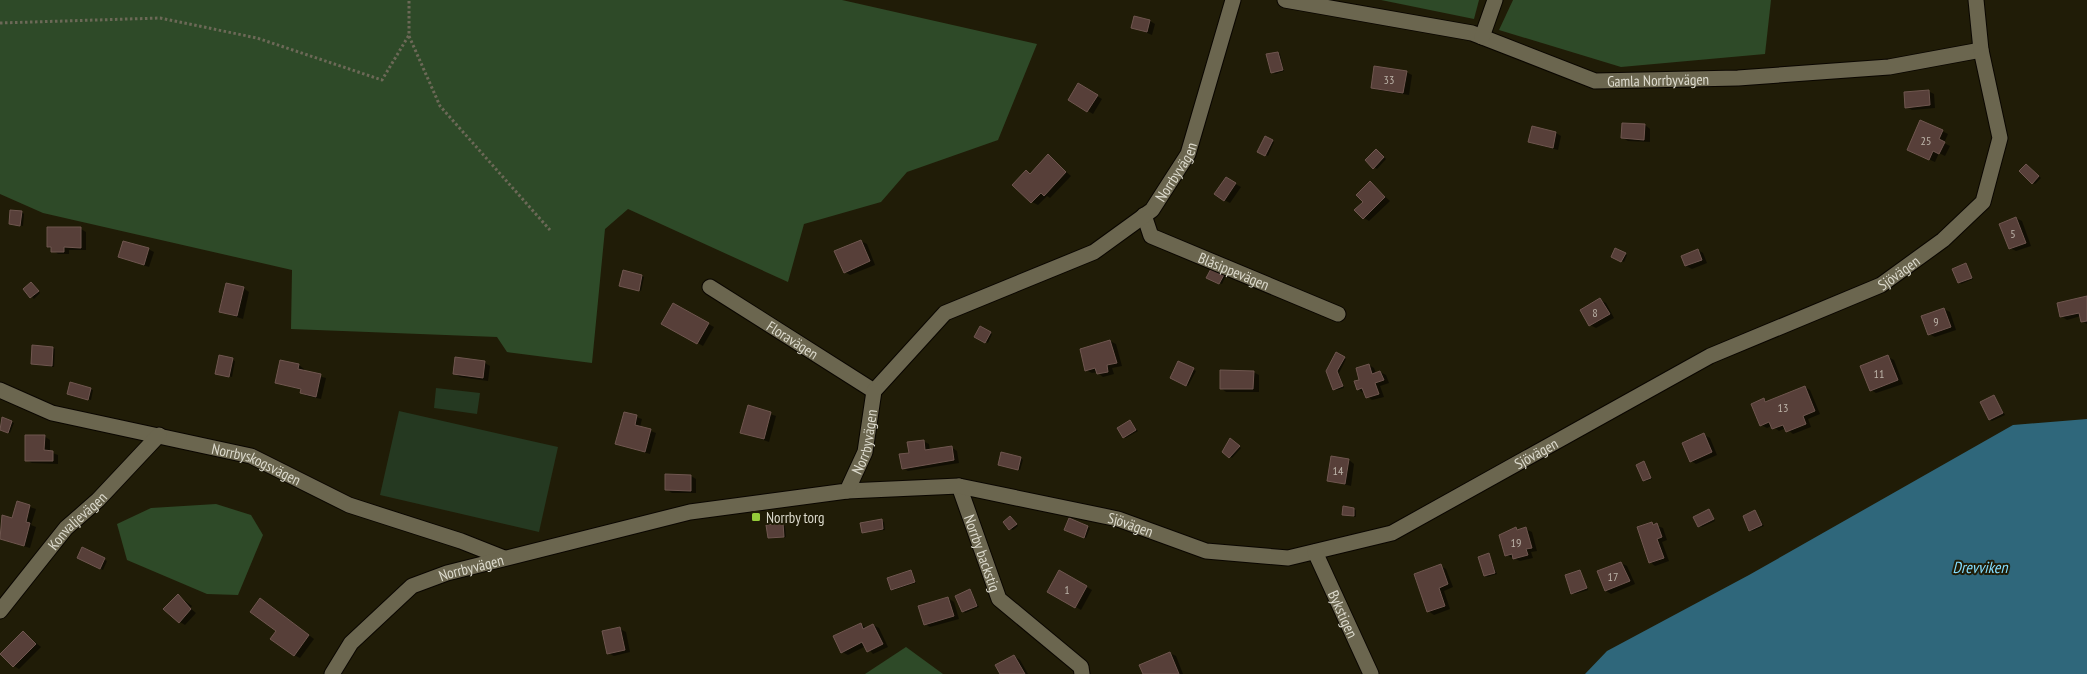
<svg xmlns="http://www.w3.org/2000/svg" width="2087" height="674" viewBox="0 0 2087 674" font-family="'PT Sans Narrow',sans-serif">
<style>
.green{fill:#253921}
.forest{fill:#2e4a28}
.water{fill:#2f677b}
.shadow{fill:#0007}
.building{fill:#573f39;stroke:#6f564f}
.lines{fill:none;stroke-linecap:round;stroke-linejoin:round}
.street-casing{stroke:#0a0600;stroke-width:17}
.path{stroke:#6c6957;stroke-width:3;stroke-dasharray:2.5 2.5;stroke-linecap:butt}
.street{stroke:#6b664f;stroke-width:15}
.poi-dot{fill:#95cc3a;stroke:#201c07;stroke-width:2}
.labels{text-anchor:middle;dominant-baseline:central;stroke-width:4;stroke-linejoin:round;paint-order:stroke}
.number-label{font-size:12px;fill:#bcb4a9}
.street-label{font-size:15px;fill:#dddbce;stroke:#201c07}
.poi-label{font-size:15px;fill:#dddbce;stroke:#201c07;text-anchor:start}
.water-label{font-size:16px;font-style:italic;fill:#85deff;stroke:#201c07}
</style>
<rect width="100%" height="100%" fill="#201c07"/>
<!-- green -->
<g class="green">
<path d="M 436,388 L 480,393 L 477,414 L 434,408 Z"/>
<path d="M 399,411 L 558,447 L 539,532 L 380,495 Z"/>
</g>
<!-- forest -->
<g class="forest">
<path d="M 0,0 L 842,0 L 1037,44 L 998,140 L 907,172 L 881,202 L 804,224 L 788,282 L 628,209 L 605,229 L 592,363 L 507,352 L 497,337 L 291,329 L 292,270 L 43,213 L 0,194 Z"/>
<path d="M 1381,0 L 1479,0 L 1474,19 Z"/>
<path d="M 1513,0 L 1771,0 L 1765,54 L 1621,67 L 1499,30 Z"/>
<path d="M 216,504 L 251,515 L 263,535 L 238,595 L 207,594 L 127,560 L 117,524 L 151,508 Z"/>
<path d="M 906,647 L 943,674 L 865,674 Z"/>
</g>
<!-- water -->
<path class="water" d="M 2087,419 L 2087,674 L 1585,674 L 1607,651 L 1749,575 L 2013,425 Z"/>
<!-- shadow -->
<g class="shadow">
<path d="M 1150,21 L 1155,24 L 1152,35 L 1133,27 Z"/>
<path d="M 1277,53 L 1280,54 L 1284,71 L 1275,74 L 1272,72 Z"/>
<path d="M 1406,72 L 1412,75 L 1409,95 L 1378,90 L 1372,87 Z"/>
<path d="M 1079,85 L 1102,99 L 1093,114 L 1070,100 Z"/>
<path d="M 1928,91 L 1934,94 L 1935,108 L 1912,110 L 1907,107 Z"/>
<path d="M 1645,125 L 1650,129 L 1650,142 L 1628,141 L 1623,138 Z"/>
<path d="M 1942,131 L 1948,134 L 1944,143 L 1950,146 L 1945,156 L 1939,153 L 1935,162 L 1914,153 Z"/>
<path d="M 1556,133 L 1561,136 L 1558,150 L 1530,142 Z"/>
<path d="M 1265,138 L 1274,142 L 1268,156 L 1259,151 Z"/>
<path d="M 1378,152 L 1386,159 L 1377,169 L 1374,167 Z"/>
<path d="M 1048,156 L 1071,176 L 1050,198 L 1047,196 L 1038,205 L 1032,202 L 1026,172 L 1031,174 Z"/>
<path d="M 2028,166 L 2041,178 L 2035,184 L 2033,183 Z"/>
<path d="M 1232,182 L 1241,187 L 1230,203 L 1224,200 Z"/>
<path d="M 1370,183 L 1390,201 L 1369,221 L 1364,218 Z"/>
<path d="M 22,212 L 24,214 L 23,226 L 10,224 Z"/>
<path d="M 2016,218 L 2022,221 L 2031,246 L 2016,251 L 2010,248 Z"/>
<path d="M 81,229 L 86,232 L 86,250 L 69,250 L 69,254 L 58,254 L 48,247 Z"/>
<path d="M 861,241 L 867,244 L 875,265 L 850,275 L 845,272 Z"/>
<path d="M 148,249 L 154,252 L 149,267 L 119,257 Z"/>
<path d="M 1616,249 L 1627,255 L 1624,262 L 1612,256 Z"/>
<path d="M 1698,250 L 1703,253 L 1707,263 L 1692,269 L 1686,266 Z"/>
<path d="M 1966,265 L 1973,279 L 1961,284 L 1959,282 Z"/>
<path d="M 1227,273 L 1222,284 L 1210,279 Z"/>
<path d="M 642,276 L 644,277 L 641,291 L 621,286 Z"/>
<path d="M 34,285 L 40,293 L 34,299 L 24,289 Z"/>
<path d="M 243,288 L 249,292 L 243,319 L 221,312 Z"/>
<path d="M 2087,298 L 2087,324 L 2082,321 L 2081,316 L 2067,320 L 2061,316 Z"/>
<path d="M 1600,300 L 1606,303 L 1614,318 L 1596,328 L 1590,325 Z"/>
<path d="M 673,305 L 714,327 L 703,346 L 663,323 Z"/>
<path d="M 1944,309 L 1950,312 L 1956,330 L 1935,337 L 1929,334 Z"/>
<path d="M 980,328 L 992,334 L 988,343 L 976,337 Z"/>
<path d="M 1110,341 L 1116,344 L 1122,366 L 1112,368 L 1114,374 L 1103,377 L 1097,372 L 1092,373 L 1086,370 Z"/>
<path d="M 53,348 L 55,349 L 54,367 L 32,364 Z"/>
<path d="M 1337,354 L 1346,359 L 1339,373 L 1344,388 L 1337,390 L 1334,389 Z"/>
<path d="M 220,357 L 235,361 L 232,377 L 218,374 Z"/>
<path d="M 1888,357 L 1894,360 L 1903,384 L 1876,393 L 1871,390 Z"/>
<path d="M 1179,362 L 1196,371 L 1188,386 L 1171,378 Z"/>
<path d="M 485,363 L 490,366 L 488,381 L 460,377 L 454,373 Z"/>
<path d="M 299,365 L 304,369 L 304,372 L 326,378 L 321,399 L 307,396 L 302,393 L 302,390 L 276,382 Z"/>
<path d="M 1369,365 L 1374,368 L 1376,373 L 1380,372 L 1386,375 L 1389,383 L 1380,386 L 1384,397 L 1372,400 L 1358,389 Z"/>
<path d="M 1253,372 L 1259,375 L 1259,392 L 1226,392 L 1221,388 Z"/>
<path d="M 71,384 L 93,390 L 91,400 L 68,394 Z"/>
<path d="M 1805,387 L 1810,390 L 1820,414 L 1808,419 L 1811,427 L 1793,434 L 1786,428 L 1779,431 L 1772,426 L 1767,428 L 1761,425 L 1764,400 L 1768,402 Z"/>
<path d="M 1994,396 L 2005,415 L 1992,421 L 1990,420 Z"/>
<path d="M 749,407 L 776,416 L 769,442 L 742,432 Z"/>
<path d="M 624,413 L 642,419 L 640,427 L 656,433 L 650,454 L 617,444 Z"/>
<path d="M 3,418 L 14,423 L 10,433 L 0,429 Z"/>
<path d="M 1130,421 L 1138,431 L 1126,438 L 1124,437 Z"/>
<path d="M 1704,435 L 1710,438 L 1717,455 L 1696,464 L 1691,461 Z"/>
<path d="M 44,436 L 50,440 L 50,452 L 58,455 L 58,464 L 32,463 L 26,460 Z"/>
<path d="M 1230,439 L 1241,448 L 1232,458 L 1224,451 Z"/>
<path d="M 923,441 L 929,444 L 930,451 L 951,447 L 957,451 L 959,463 L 908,471 L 903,468 L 910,454 Z"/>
<path d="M 1020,458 L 1023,460 L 1020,470 L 1002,466 Z"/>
<path d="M 1349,460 L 1354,464 L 1351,486 L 1328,480 Z"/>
<path d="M 1644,463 L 1652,479 L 1646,481 L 1644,480 Z"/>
<path d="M 691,476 L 696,479 L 696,493 L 672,493 L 666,489 Z"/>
<path d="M 17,503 L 36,509 L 31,525 L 36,527 L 30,548 L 0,539 L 3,516 L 13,519 Z"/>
<path d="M 1344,508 L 1356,510 L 1356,517 L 1344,514 Z"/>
<path d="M 1709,511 L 1715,521 L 1702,527 L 1699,526 Z"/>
<path d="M 1755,511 L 1764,526 L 1753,531 L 1750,530 Z"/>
<path d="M 1010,517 L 1018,526 L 1013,530 L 1010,529 Z"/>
<path d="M 881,520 L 884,522 L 885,530 L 863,532 Z"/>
<path d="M 1069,520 L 1090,528 L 1086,538 L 1068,531 Z"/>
<path d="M 1652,524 L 1663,528 L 1667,540 L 1662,542 L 1669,561 L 1655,566 L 1650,562 Z"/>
<path d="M 783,525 L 785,526 L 786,537 L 769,538 Z"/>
<path d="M 1526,529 L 1532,532 L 1537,551 L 1531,552 L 1533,558 L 1520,561 L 1506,555 Z"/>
<path d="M 83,549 L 107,561 L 103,570 L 78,557 Z"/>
<path d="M 1489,555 L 1497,574 L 1487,577 L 1485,575 Z"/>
<path d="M 1621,563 L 1627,566 L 1635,584 L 1611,594 L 1606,591 Z"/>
<path d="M 1441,566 L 1446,569 L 1453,587 L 1444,591 L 1450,609 L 1434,615 L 1428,611 Z"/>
<path d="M 911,571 L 916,583 L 894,590 L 892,589 Z"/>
<path d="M 1580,571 L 1588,590 L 1575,594 L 1572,593 Z"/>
<path d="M 1060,572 L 1092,590 L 1081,610 L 1049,591 Z"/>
<path d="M 970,591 L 979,607 L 965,613 L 963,611 Z"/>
<path d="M 178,596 L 192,606 L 190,608 L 196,613 L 185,625 L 180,622 Z"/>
<path d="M 948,598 L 954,602 L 959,619 L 930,627 L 925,624 Z"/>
<path d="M 266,603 L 314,639 L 300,658 L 294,655 L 278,631 Z"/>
<path d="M 860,624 L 867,628 L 873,625 L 879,628 L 888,647 L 873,654 L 866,646 L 848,655 L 842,652 Z"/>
<path d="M 620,629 L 626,632 L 630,652 L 614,656 L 608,653 Z"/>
<path d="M 23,632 L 41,647 L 19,669 L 14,666 Z"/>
<path d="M 1170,653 L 1176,656 L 1183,674 L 1144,674 Z"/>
<path d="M 1014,656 L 1020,660 L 1028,674 L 1002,674 Z"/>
</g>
<!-- building -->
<g class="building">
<path d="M 1134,16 L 1150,20 L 1147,32 L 1131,28 Z"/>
<path d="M 1278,52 L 1283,70 L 1271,73 L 1266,54 Z"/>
<path d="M 1374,66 L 1407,71 L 1403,93 L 1371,88 Z"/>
<path d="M 1078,83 L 1098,95 L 1087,112 L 1068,100 Z"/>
<path d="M 1929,90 L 1930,105 L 1905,108 L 1904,92 Z"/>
<path d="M 1920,120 L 1943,130 L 1939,139 L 1945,142 L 1939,154 L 1933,151 L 1929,160 L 1907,150 Z"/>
<path d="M 1622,123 L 1645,124 L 1644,140 L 1621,138 Z"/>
<path d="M 1532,126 L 1556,132 L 1553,148 L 1528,142 Z"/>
<path d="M 1265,136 L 1273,140 L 1265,156 L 1257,152 Z"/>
<path d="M 1376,149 L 1384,157 L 1373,169 L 1365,160 Z"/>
<path d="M 1048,154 L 1066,172 L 1044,196 L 1041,193 L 1031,203 L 1012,185 L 1026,170 L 1030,174 Z"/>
<path d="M 2026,164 L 2039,176 L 2032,184 L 2019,171 Z"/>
<path d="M 1226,177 L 1236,183 L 1224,201 L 1214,194 Z"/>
<path d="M 1370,181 L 1385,197 L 1363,219 L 1354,210 L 1363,202 L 1356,195 Z"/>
<path d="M 10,210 L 22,211 L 20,226 L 9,224 Z"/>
<path d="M 2016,217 L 2026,243 L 2009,249 L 1999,224 Z"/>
<path d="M 47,227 L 81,227 L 81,248 L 64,247 L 64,252 L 51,252 L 51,247 L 47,247 Z"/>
<path d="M 861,240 L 870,261 L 844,273 L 834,251 Z"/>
<path d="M 123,241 L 149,248 L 144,265 L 118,257 Z"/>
<path d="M 1615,248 L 1626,253 L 1621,262 L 1611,257 Z"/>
<path d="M 1698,249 L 1702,260 L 1685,266 L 1681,256 Z"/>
<path d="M 1966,263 L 1972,278 L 1958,283 L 1952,269 Z"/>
<path d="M 1213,265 L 1226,271 L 1219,284 L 1206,278 Z"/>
<path d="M 623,270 L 642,275 L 639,291 L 619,286 Z"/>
<path d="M 31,282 L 39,291 L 30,298 L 23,289 Z"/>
<path d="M 226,283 L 244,287 L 237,316 L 219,312 Z"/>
<path d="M 2087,296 L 2087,321 L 2081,322 L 2079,313 L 2060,317 L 2057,303 Z"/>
<path d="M 1600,298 L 1610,314 L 1589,326 L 1580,310 Z"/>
<path d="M 673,303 L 709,323 L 697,344 L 661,324 Z"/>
<path d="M 1944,308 L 1951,327 L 1928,335 L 1921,316 Z"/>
<path d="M 980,326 L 991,332 L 985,343 L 974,337 Z"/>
<path d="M 1110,340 L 1117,363 L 1107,365 L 1108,372 L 1097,374 L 1095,368 L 1085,371 L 1080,349 Z"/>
<path d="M 32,345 L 53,347 L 52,366 L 31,364 Z"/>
<path d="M 1336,352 L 1345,357 L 1337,371 L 1343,386 L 1333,390 L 1326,371 Z"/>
<path d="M 219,355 L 233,358 L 229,377 L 215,374 Z"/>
<path d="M 1888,355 L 1898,380 L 1870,391 L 1860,366 Z"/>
<path d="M 455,357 L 485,361 L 483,378 L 453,374 Z"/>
<path d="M 280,360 L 299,364 L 298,369 L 321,374 L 316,397 L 300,393 L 301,389 L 275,383 Z"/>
<path d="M 1178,361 L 1194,368 L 1186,386 L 1170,378 Z"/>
<path d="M 1369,364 L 1372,374 L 1380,371 L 1384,380 L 1375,383 L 1379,394 L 1366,398 L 1362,388 L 1357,390 L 1354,381 L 1359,380 L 1356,368 Z"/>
<path d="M 1220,370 L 1254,371 L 1253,389 L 1220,389 Z"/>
<path d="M 70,382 L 91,388 L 88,400 L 67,394 Z"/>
<path d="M 1805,386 L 1815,411 L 1803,416 L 1806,424 L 1786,432 L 1783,425 L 1772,429 L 1769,422 L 1760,426 L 1751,404 L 1764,398 L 1765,402 Z"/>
<path d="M 1994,395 L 2003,413 L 1989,420 L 1980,402 Z"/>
<path d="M 748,405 L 771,412 L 764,439 L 740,433 Z"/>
<path d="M 624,412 L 637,415 L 635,425 L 651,429 L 645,452 L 615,444 Z"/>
<path d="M 2,417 L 12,421 L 8,433 L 0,430 Z"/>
<path d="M 1130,420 L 1136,430 L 1123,438 L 1117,428 Z"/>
<path d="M 1704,433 L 1712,452 L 1690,462 L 1682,443 Z"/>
<path d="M 25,435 L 45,435 L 44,450 L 53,451 L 53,461 L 25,461 Z"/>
<path d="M 1230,438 L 1240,446 L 1229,458 L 1222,452 Z"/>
<path d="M 924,440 L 925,450 L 952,446 L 954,460 L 902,469 L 899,454 L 909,453 L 907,442 Z"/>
<path d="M 1001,452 L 1021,457 L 1018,470 L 998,465 Z"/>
<path d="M 1331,456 L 1349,459 L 1345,484 L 1327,481 Z"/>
<path d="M 1644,461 L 1651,478 L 1643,481 L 1636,465 Z"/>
<path d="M 665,474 L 691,475 L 691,491 L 665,490 Z"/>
<path d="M 17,501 L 30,505 L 26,522 L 30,523 L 24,546 L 0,539 L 2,515 L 12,518 Z"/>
<path d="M 1343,506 L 1354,508 L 1354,516 L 1342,515 Z"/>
<path d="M 1709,509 L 1714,519 L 1698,527 L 1693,517 Z"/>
<path d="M 1755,510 L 1762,525 L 1749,531 L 1743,516 Z"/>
<path d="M 1010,516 L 1017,524 L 1009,530 L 1003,522 Z"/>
<path d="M 1069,518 L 1088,526 L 1084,538 L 1064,530 Z"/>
<path d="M 882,519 L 883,529 L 862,533 L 860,523 Z"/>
<path d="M 1652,522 L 1653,525 L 1657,523 L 1662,537 L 1657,539 L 1664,558 L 1649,563 L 1637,527 Z"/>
<path d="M 783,523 L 784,537 L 768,538 L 766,525 Z"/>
<path d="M 1516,527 L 1517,530 L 1526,527 L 1532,548 L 1526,549 L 1528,555 L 1513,559 L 1512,554 L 1505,556 L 1499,535 Z"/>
<path d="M 82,547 L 105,558 L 100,569 L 77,558 Z"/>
<path d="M 1489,553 L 1495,573 L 1484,576 L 1478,557 Z"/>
<path d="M 1621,562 L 1630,581 L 1605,591 L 1597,571 Z"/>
<path d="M 1441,564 L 1448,584 L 1439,588 L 1445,606 L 1427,612 L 1414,574 Z"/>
<path d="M 911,570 L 915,582 L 891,590 L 887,578 Z"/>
<path d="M 1059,570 L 1087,586 L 1075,608 L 1047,592 Z"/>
<path d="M 1580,570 L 1587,588 L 1571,594 L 1565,575 Z"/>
<path d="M 970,589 L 977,606 L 962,612 L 955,596 Z"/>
<path d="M 178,594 L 191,609 L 179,623 L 163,609 Z"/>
<path d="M 948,597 L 954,616 L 924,625 L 918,606 Z"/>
<path d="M 260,598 L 309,635 L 294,656 L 270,639 L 276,631 L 250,612 Z"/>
<path d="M 861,623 L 863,629 L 873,624 L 883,644 L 867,652 L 862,642 L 841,653 L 833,636 Z"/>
<path d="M 620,627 L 625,650 L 607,654 L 602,631 Z"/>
<path d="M 23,631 L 36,644 L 13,667 L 0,654 Z"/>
<path d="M 1170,652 L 1179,674 L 1143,674 L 1139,665 Z"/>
<path d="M 1014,655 L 1025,674 L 1000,674 L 995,665 Z"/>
</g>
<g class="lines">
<defs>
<g id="street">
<path id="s1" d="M 1285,0 L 1472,33 L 1595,81 L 1738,78 L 1889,67 L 1981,50"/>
<path d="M 1482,37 L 1495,0"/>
<path id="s2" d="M 1144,215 L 1151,236 L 1338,314"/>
<path id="s3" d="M 710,287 L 874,391"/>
<path id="s4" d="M 0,390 L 52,413 L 251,456 L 349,505 L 461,541 L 504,558"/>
<path id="s5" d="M 959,486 L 999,599 L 1081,667 L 1082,674"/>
<path id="s6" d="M 847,491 L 959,486 L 1118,519 L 1206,551 L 1288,558 L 1392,533 L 1710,356 L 1881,285 L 1943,240 L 1983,202 L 2000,138 L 1981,50 L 1976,0"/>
<path id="s7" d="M 1315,552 L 1371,674"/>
<path id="s8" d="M 0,611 L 66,528 L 98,500 L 159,435"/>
<path id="s9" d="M 332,674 L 351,643 L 412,586 L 447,573 L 690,512 L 847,491 L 865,452 L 874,391 L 945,313 L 1094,252 L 1152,210 L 1188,154 L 1233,0"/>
</g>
</defs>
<!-- street casing -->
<use href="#street" class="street-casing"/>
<!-- path -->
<g class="path">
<path d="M 0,23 L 160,18 L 257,38 L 382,80 L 409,35 L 409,0"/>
<path d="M 409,36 L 440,106 L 550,230"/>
</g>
<!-- street -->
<use href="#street" class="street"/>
</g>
<!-- markers -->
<rect class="poi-dot" x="751" y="512" width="10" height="10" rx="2.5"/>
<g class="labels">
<!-- number labels -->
<g class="number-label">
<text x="1389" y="79">33</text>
<text x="1926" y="140">25</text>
<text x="2013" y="233">5</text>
<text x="1595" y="312">8</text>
<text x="1936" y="321">9</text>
<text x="1879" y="373">11</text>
<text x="1783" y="407">13</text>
<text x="1338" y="470">14</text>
<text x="1516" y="542">19</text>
<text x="1613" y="576">17</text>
<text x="1067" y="589">1</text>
</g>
<!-- street labels -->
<g class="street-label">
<text stroke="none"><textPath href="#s1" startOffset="385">Gamla Norrbyvägen</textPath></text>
<text stroke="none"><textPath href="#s9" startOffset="1054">Norrbyvägen</textPath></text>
<text stroke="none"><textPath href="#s2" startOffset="112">Blåsippevägen</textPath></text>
<text stroke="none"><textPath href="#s6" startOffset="1128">Sjövägen</textPath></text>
<text stroke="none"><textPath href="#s3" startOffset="98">Floravägen</textPath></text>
<text stroke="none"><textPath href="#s9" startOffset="619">Norrbyvägen</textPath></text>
<text stroke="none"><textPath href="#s6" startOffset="722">Sjövägen</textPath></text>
<text stroke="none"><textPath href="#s4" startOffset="268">Norrbyskogsvägen</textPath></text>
<text stroke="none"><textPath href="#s8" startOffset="119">Konvaljevägen</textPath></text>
<text stroke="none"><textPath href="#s6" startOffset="288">Sjövägen</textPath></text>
<text stroke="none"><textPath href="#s5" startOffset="71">Norrby backstig</textPath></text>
<text stroke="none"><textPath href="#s9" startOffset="182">Norrbyvägen</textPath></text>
<text stroke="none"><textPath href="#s7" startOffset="68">Bykstigen</textPath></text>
</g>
<!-- poi labels -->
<g class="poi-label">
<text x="766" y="517">Norrby torg</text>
</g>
<!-- water labels -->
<g class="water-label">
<text x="1980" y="567">Drevviken</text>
</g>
</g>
</svg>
